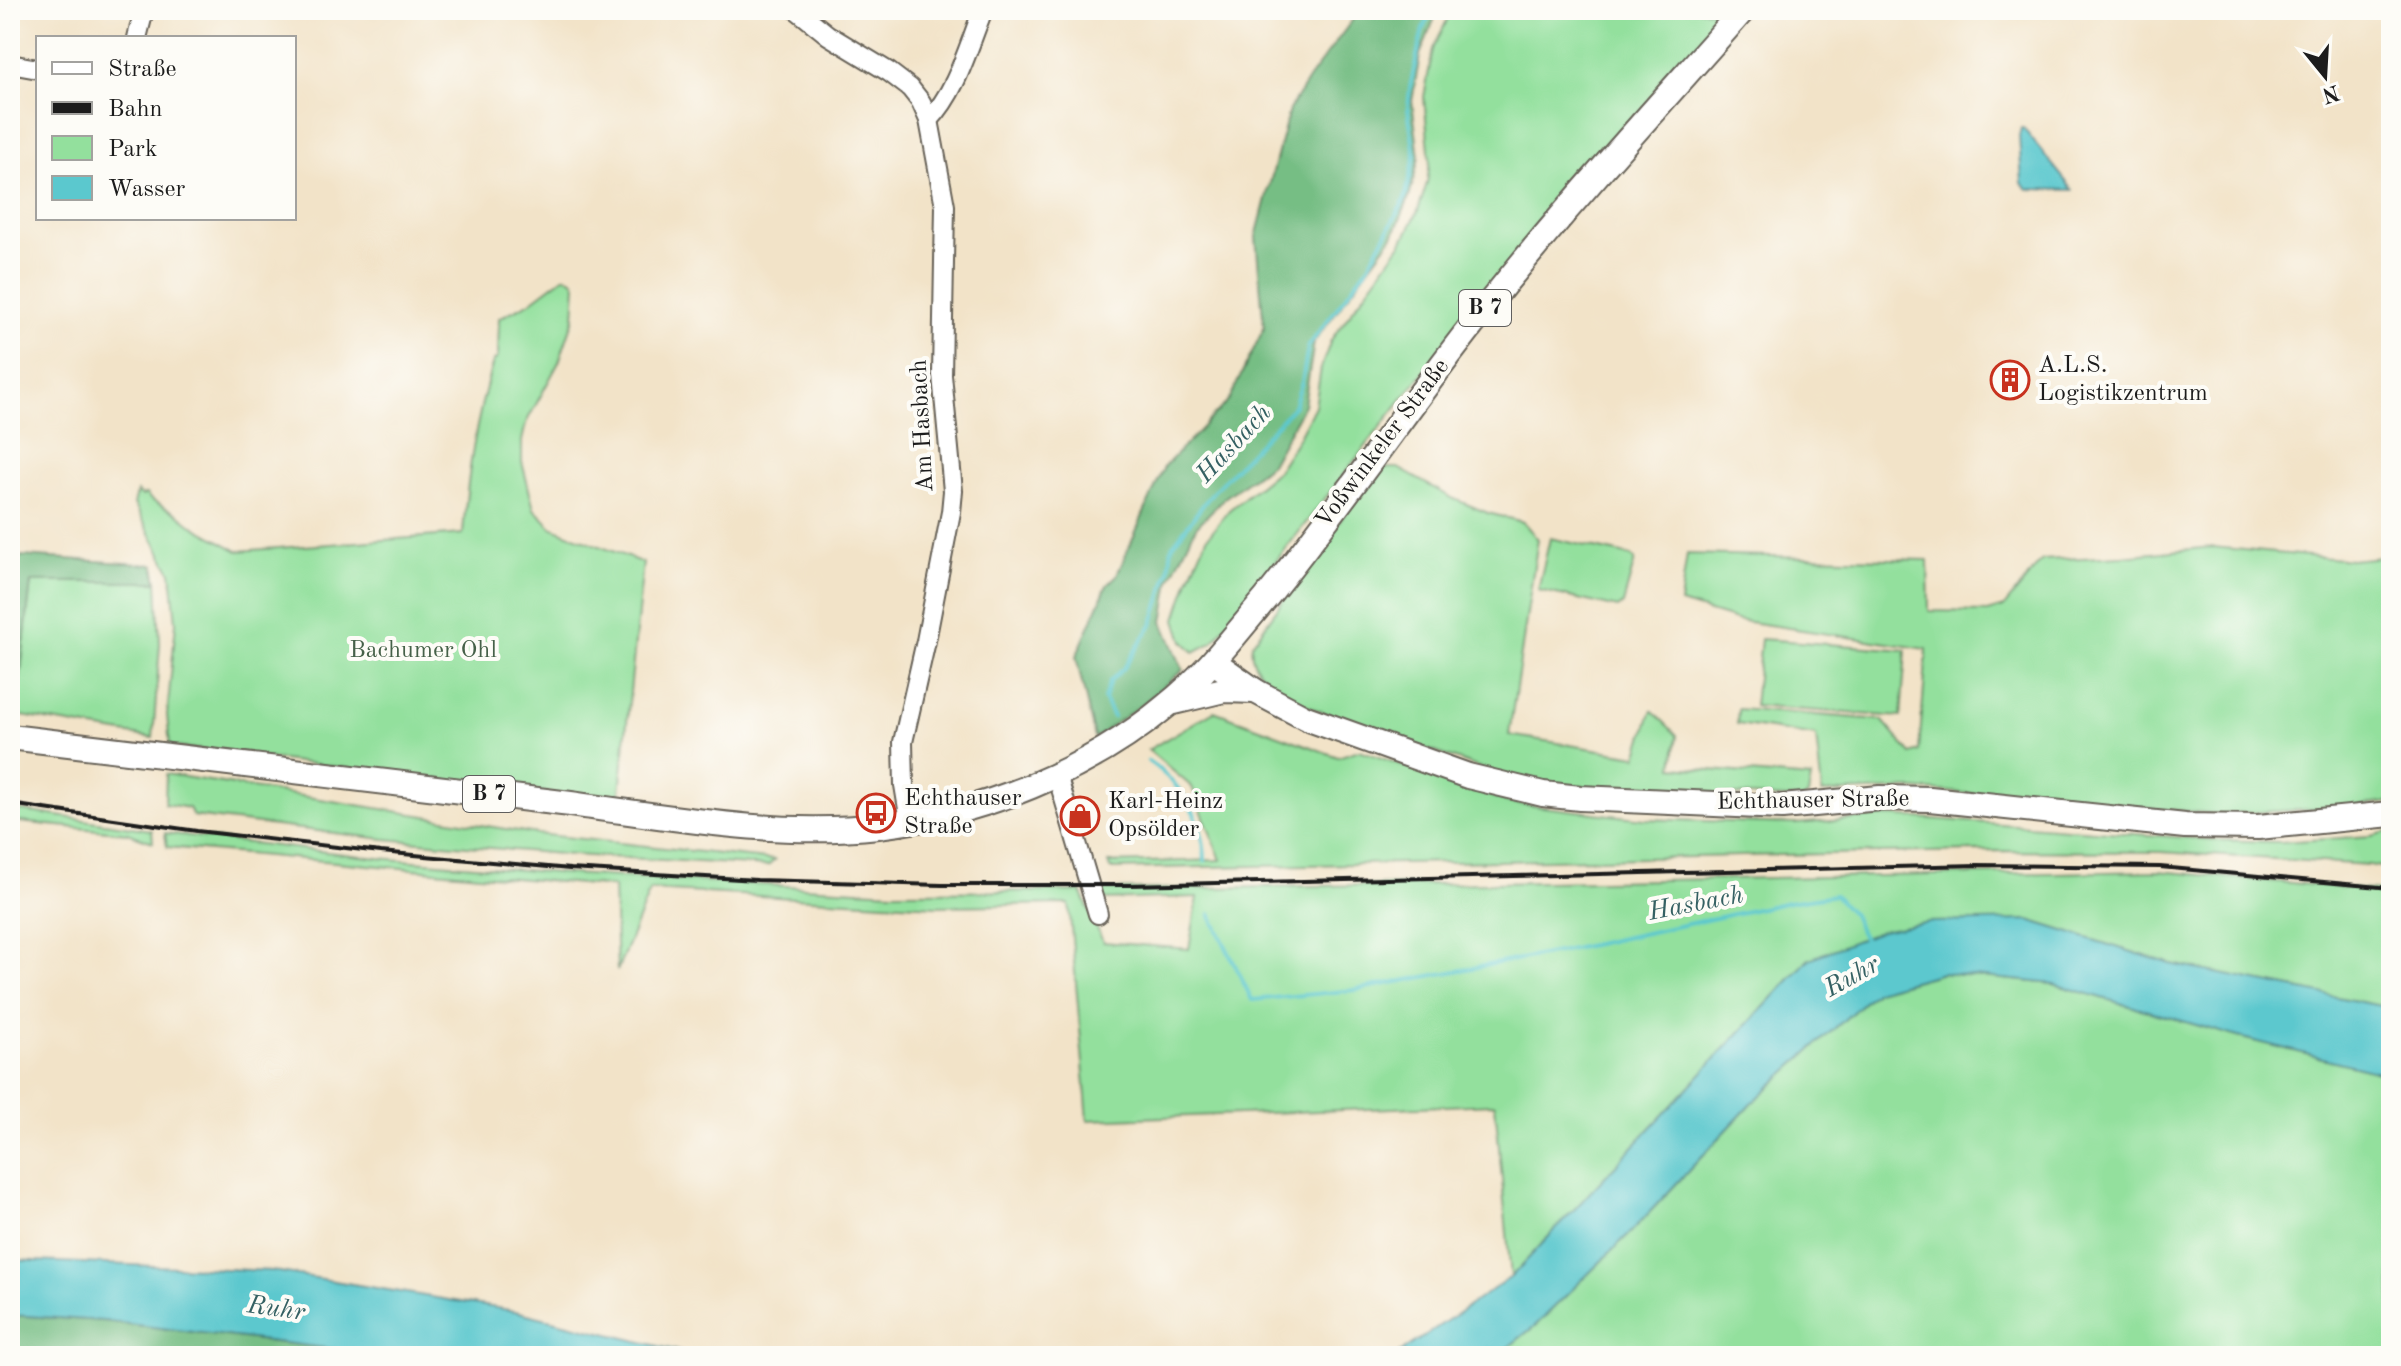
<svg xmlns="http://www.w3.org/2000/svg" width="2401" height="1366" viewBox="0 0 2401 1366" font-family="'Old Standard TT',serif">
<style>
.green{fill:#93e09d;stroke:#587e5c;stroke-width:2}
.forest{fill:#76be84;stroke:#496d50;stroke-width:2}
.water{fill:#5bc8ce;stroke:#3c7275;stroke-width:2}
.lines{fill:none;stroke-linecap:round;stroke-linejoin:round}
.stream{stroke:#5bc8ce;stroke-width:4}
.minor-casing{stroke:#676258;stroke-width:22}
.major-casing{stroke:#676258;stroke-width:28}
.minor{stroke:#fff;stroke-width:18}
.major{stroke:#fff;stroke-width:24}
.rail{stroke:#1c1c1c;stroke-width:4}
.labels{text-anchor:middle;dominant-baseline:central;stroke-width:8;stroke-linejoin:round;paint-order:stroke}
.shield{fill:#fdfcf7;stroke:#605f5e;stroke-width:2}
.shield-label{font-size:22px;font-weight:bold;fill:#1c1c1c}
.poi-label{font-size:24px;fill:#1c1c1c;stroke:#fdfcf7;text-anchor:start}
.street-label{font-size:24px;fill:#1c1c1c;stroke:#fdfcf7}
.park-label{font-size:24px;fill:#466149;stroke:#fdfcf7}
.water-label{font-size:26px;font-style:italic;fill:#356163;stroke:#fdfcf7}
</style>
<rect width="100%" height="100%" fill="#fdfcf7"/>
<filter id="ink" filterUnits="userSpaceOnUse"><feTurbulence type="fractalNoise" baseFrequency=".0125" numOctaves="2"/><feDisplacementMap in="SourceGraphic" scale="16" xChannelSelector="R" yChannelSelector="G"/><feConvolveMatrix kernelMatrix="1 2 1 2 8 2 1 2 1" color-interpolation-filters="sRGB"/></filter>
<filter id="wash" filterUnits="userSpaceOnUse"><feTurbulence type="fractalNoise" baseFrequency=".006" numOctaves="4" result="noise"/><feDisplacementMap in="SourceGraphic" scale="32" xChannelSelector="R" yChannelSelector="G"/><feGaussianBlur stdDeviation="1.8" result="paint"/><feColorMatrix in="noise" values="0 0 0 0 0 0 0 0 0 0 0 0 0 0 0 0 0 1.4 0 .05"/><feComposite in="paint" operator="in"/></filter>
<g filter="url(#wash)">
<rect width="100%" height="100%" fill="#f2e3c8"/>
<!-- green -->
<g class="green">
<path d="M 1452,10 L 1731,10 L 1473,309 L 1213,642 L 1194,652 L 1183,641 L 1176,619 L 1189,579 L 1207,538 L 1229,510 L 1277,471 L 1297,440 L 1315,406 L 1321,368 L 1331,340 L 1403,241 L 1418,211 L 1427,183 L 1430,161 L 1424,97 L 1433,49 Z"/>
<path d="M 565,276 L 574,281 L 576,285 L 574,318 L 559,362 L 526,423 L 522,441 L 522,462 L 534,509 L 553,528 L 643,563 L 619,802 L 170,746 L 167,715 L 176,623 L 171,572 L 134,504 L 137,492 L 142,496 L 146,494 L 151,500 L 178,514 L 196,528 L 238,551 L 463,534 C 468,472 475,422 493,362 L 498,357 L 499,318 L 529,303 Z"/>
<path d="M 1383,468 L 1398,468 L 1454,499 L 1488,513 L 1523,522 L 1538,539 L 1509,735 L 1637,756 L 1652,710 L 1677,735 L 1673,767 L 1811,778 L 1808,795 L 1803,799 L 1522,783 L 1295,702 C 1277,688 1247,671 1252,644 L 1373,474 Z"/>
<path d="M 1550,538 L 1631,556 L 1635,560 L 1623,604 L 1618,608 L 1538,590 Z"/>
<path d="M 2212,547 L 2351,560 L 2391,556 L 2391,802 L 2339,808 L 2221,814 L 1914,789 L 1822,793 L 1816,736 L 1737,724 L 1738,709 L 1882,720 L 1911,754 L 1919,751 L 1927,649 L 1736,620 L 1680,603 L 1687,554 L 1928,560 L 1929,611 L 1987,612 L 2004,607 L 2042,560 L 2123,556 Z"/>
<path d="M 31,582 L 157,582 L 160,644 L 153,738 L 16,715 Z"/>
<path d="M 1761,639 L 1906,650 L 1901,717 L 1754,706 Z"/>
<path d="M 1214,711 L 1338,757 L 1359,750 L 1510,803 L 1645,819 L 1795,824 L 1892,816 L 2218,840 L 2280,842 L 2371,836 L 2391,831 L 2391,869 L 2369,865 L 2160,852 L 1979,851 L 1110,869 L 1108,863 L 1221,860 L 1192,787 L 1148,750 Z"/>
<path d="M 166,774 L 537,834 L 775,860 L 768,866 L 572,855 L 384,839 L 193,816 L 189,808 L 165,804 Z"/>
<path d="M 10,809 L 152,830 L 153,842 L 127,833 L 10,821 Z"/>
<path d="M 165,833 L 378,858 L 570,874 L 893,892 L 1081,891 L 1103,942 L 1189,949 L 1198,897 L 1101,900 L 1098,890 L 2158,871 L 2391,892 L 2391,1008 L 2171,964 L 2028,920 L 1809,959 L 1511,1277 L 1495,1104 L 1088,1120 L 1069,904 L 937,906 L 650,890 L 617,971 L 614,887 L 167,847 Z"/>
<path d="M 1942,973 L 2054,984 L 2238,1037 L 2391,1075 L 2391,1356 L 1497,1356 L 1536,1325 L 1631,1232 L 1752,1103 L 1876,991 Z"/>
</g>
<!-- forest -->
<g class="forest">
<path d="M 1360,10 L 1438,10 L 1420,55 L 1412,101 L 1419,157 L 1409,198 L 1394,234 L 1314,342 L 1304,405 L 1271,464 L 1223,499 L 1196,527 L 1170,580 L 1163,622 L 1183,670 L 1140,706 L 1095,738 L 1076,657 L 1107,585 L 1117,575 L 1164,467 L 1229,400 L 1264,328 L 1256,237 L 1289,110 L 1309,78 Z"/>
<path d="M 22,556 L 154,565 L 157,582 L 31,582 L 16,715 L 10,715 L 10,562 Z"/>
<path d="M 10,1315 L 103,1321 L 390,1356 L 10,1356 Z"/>
</g>
<!-- water -->
<g class="water">
<path d="M 2021,128 L 2023,128 L 2073,190 L 2028,189 L 2022,183 L 2019,136 Z"/>
<path d="M 2028,920 L 2171,964 L 2391,1008 L 2391,1075 L 2238,1037 L 2054,984 L 1942,973 L 1876,991 L 1752,1103 L 1631,1232 L 1536,1325 L 1497,1356 L 1395,1356 L 1511,1277 L 1809,959 L 1881,931 L 1929,922 Z"/>
<path d="M 10,1260 L 274,1271 L 515,1311 L 699,1356 L 390,1356 L 103,1321 L 10,1315 Z"/>
</g>
<g class="lines">
<!-- stream -->
<g class="stream">
<path d="M 1113,717 L 1104,699 L 1110,681 L 1124,668 L 1153,623 L 1169,571 L 1172,546 L 1212,493 L 1294,406 L 1302,382 L 1308,347 L 1369,265 L 1405,199 L 1415,156 L 1408,109 L 1410,87 L 1423,29 L 1432,10"/>
<path d="M 1148,761 C 1182,785 1204,818 1205,861"/>
<path d="M 1210,914 L 1252,1000 L 1355,990 L 1563,951 L 1789,902 L 1835,895 L 1853,915 L 1865,942"/>
</g>
</g>
</g>
<g filter="url(#ink)">
<g class="lines">
<defs>
<g id="minor">
<path d="M 797,10 L 828,35 L 889,72 L 910,88 L 921,102 L 929,120 L 945,206 L 942,375 L 953,491 L 951,512 L 926,641 L 903,742 L 904,785 L 910,821"/>
<path d="M 137,38 L 144,10"/>
<path d="M 10,64 L 38,69"/>
<path d="M 929,120 C 957,91 968,47 983,10"/>
<path d="M 1057,775 L 1098,914"/>
</g>
<g id="major">
<path d="M 1214,662 L 1255,691 L 1306,718 L 1468,776 L 1543,794 L 1580,798 L 1782,807 L 1880,798 L 1930,799 L 2185,826 L 2258,827 L 2391,814"/>
<path d="M 1174,702 L 1224,690 L 1255,691"/>
<path d="M 10,737 C 191,757 372,780 554,802 C 660,815 771,838 878,826 C 981,814 1087,772 1166,706 C 1205,675 1234,636 1266,598 C 1332,517 1392,430 1456,346 C 1545,229 1646,120 1743,10"/>
</g>
</defs>
<!-- minor casing -->
<use href="#minor" class="minor-casing"/>
<!-- major casing -->
<use href="#major" class="major-casing"/>
<!-- minor -->
<use href="#minor" class="minor"/>
<!-- major -->
<use href="#major" class="major"/>
<!-- rail -->
<path class="rail" d="M 10,804 L 197,831 L 381,852 L 570,869 L 757,880 L 942,885 L 1130,885 L 1977,865 L 2160,867 L 2391,888"/>
</g>
</g>
<!-- icons -->
<defs>
<symbol id="building-ring" viewBox="-11 -11 22 22"><circle r="9.5" fill="#fdfcf7" stroke="#c8321e" stroke-width="1.5"/><path d="M-4-6H4V6H1V3H-1V6H-4ZM-2.5-4.3h1.7v1.8h-1.7ZM.8-4.3h1.7v1.8H.8ZM-2.5-1h1.7V.8h-1.7ZM.8-1h1.7V.8H.8Z" fill="#c8321e"/></symbol>
<symbol id="bus-ring" viewBox="-11 -11 22 22"><circle r="9.5" fill="#fdfcf7" stroke="#c8321e" stroke-width="1.5"/><path d="M-5-6H5V4H4V6H2V4H-2V6H-4V4H-5ZM-3.5-4V0h7V-4ZM-3.5 1.2v1.5H-2V1.2ZM2 1.2v1.5H3.5V1.2Z" fill="#c8321e"/></symbol>
<symbol id="shop-ring" viewBox="-11 -11 22 22"><circle r="9.5" fill="#fdfcf7" stroke="#c8321e" stroke-width="1.5"/><path d="M-5-2.5h2.3a2.7 3.5 0 0 1 5.4 0H5L5.5 6h-11ZM-1.5-2.5h3a1.5 2.3 0 0 0-3 0Z" fill="#c8321e"/></symbol>
</defs>
<g fill-rule="evenodd">
<use href="#building-ring" x="1988" y="358" width="44" height="44"/>
<use href="#bus-ring" x="854" y="791" width="44" height="44"/>
<use href="#shop-ring" x="1058" y="794" width="44" height="44"/>
</g>
<g class="labels">
<!-- shield labels -->
<g class="shield">
<rect x="1459" y="290" width="52" height="36" rx="6"/>
<rect x="463" y="776" width="52" height="36" rx="6"/>
</g>
<g class="shield-label">
<text x="1485" y="308">B 7</text>
<text x="489" y="794">B 7</text>
</g>
<!-- poi labels -->
<g class="poi-label">
<text x="2038" y="366">A.L.S.<tspan x="2038" dy="28">Logistikzentrum</tspan></text>
<text x="904" y="799">Echthauser<tspan x="904" dy="28">Straße</tspan></text>
<text x="1108" y="802">Karl-Heinz<tspan x="1108" dy="28">Opsölder</tspan></text>
</g>
<!-- street labels -->
<g class="street-label">
<text transform="translate(923 426) rotate(-93)">Am Hasbach</text>
<text transform="translate(1383 444) rotate(-53)">Voßwinkeler Straße</text>
<text transform="translate(1813 801) rotate(-1)">Echthauser Straße</text>
</g>
<!-- park labels -->
<g class="park-label">
<text x="423" y="651">Bachumer Ohl</text>
</g>
<!-- water labels -->
<g class="water-label">
<text transform="translate(1234 444) rotate(-47)">Hasbach</text>
<text transform="translate(1696 904) rotate(-11)">Hasbach</text>
<text transform="translate(1852 977) rotate(-29)">Ruhr</text>
<text transform="translate(276 1309) rotate(8)">Ruhr</text>
</g>
</g>
<!-- margin -->
<rect width="2401" height="1366" fill="none" stroke="#fdfcf7" stroke-width="40"/>
<!-- legend -->
<rect x="36" y="36" width="260" height="184" fill="#fdfcf7" stroke="#a3a29f" stroke-width="2"/>
<rect x="52" y="62" width="40" height="12" fill="#ffffff" stroke="#a3a29f" stroke-width="2"/>
<text x="108" y="76" font-size="24" fill="#1c1c1c">Straße</text>
<rect x="52" y="102" width="40" height="12" fill="#1c1c1c" stroke="#a3a29f" stroke-width="2"/>
<text x="108" y="116" font-size="24" fill="#1c1c1c">Bahn</text>
<rect x="52" y="136" width="40" height="24" fill="#93e09d" stroke="#a3a29f" stroke-width="2"/>
<text x="108" y="156" font-size="24" fill="#1c1c1c">Park</text>
<rect x="52" y="176" width="40" height="24" fill="#5bc8ce" stroke="#a3a29f" stroke-width="2"/>
<text x="108" y="196" font-size="24" fill="#1c1c1c">Wasser</text>
<!-- north arrow -->
<g transform="translate(2325 76) rotate(162)" stroke="#fdfcf7" stroke-width="6" paint-order="stroke">
<path d="M0-6L14 30L0 20L-14 30Z" fill="#1c1c1c"/>
<text y="-12" font-size="22" font-weight="bold" text-anchor="middle" fill="#1c1c1c">N</text>
</g>
</svg>
